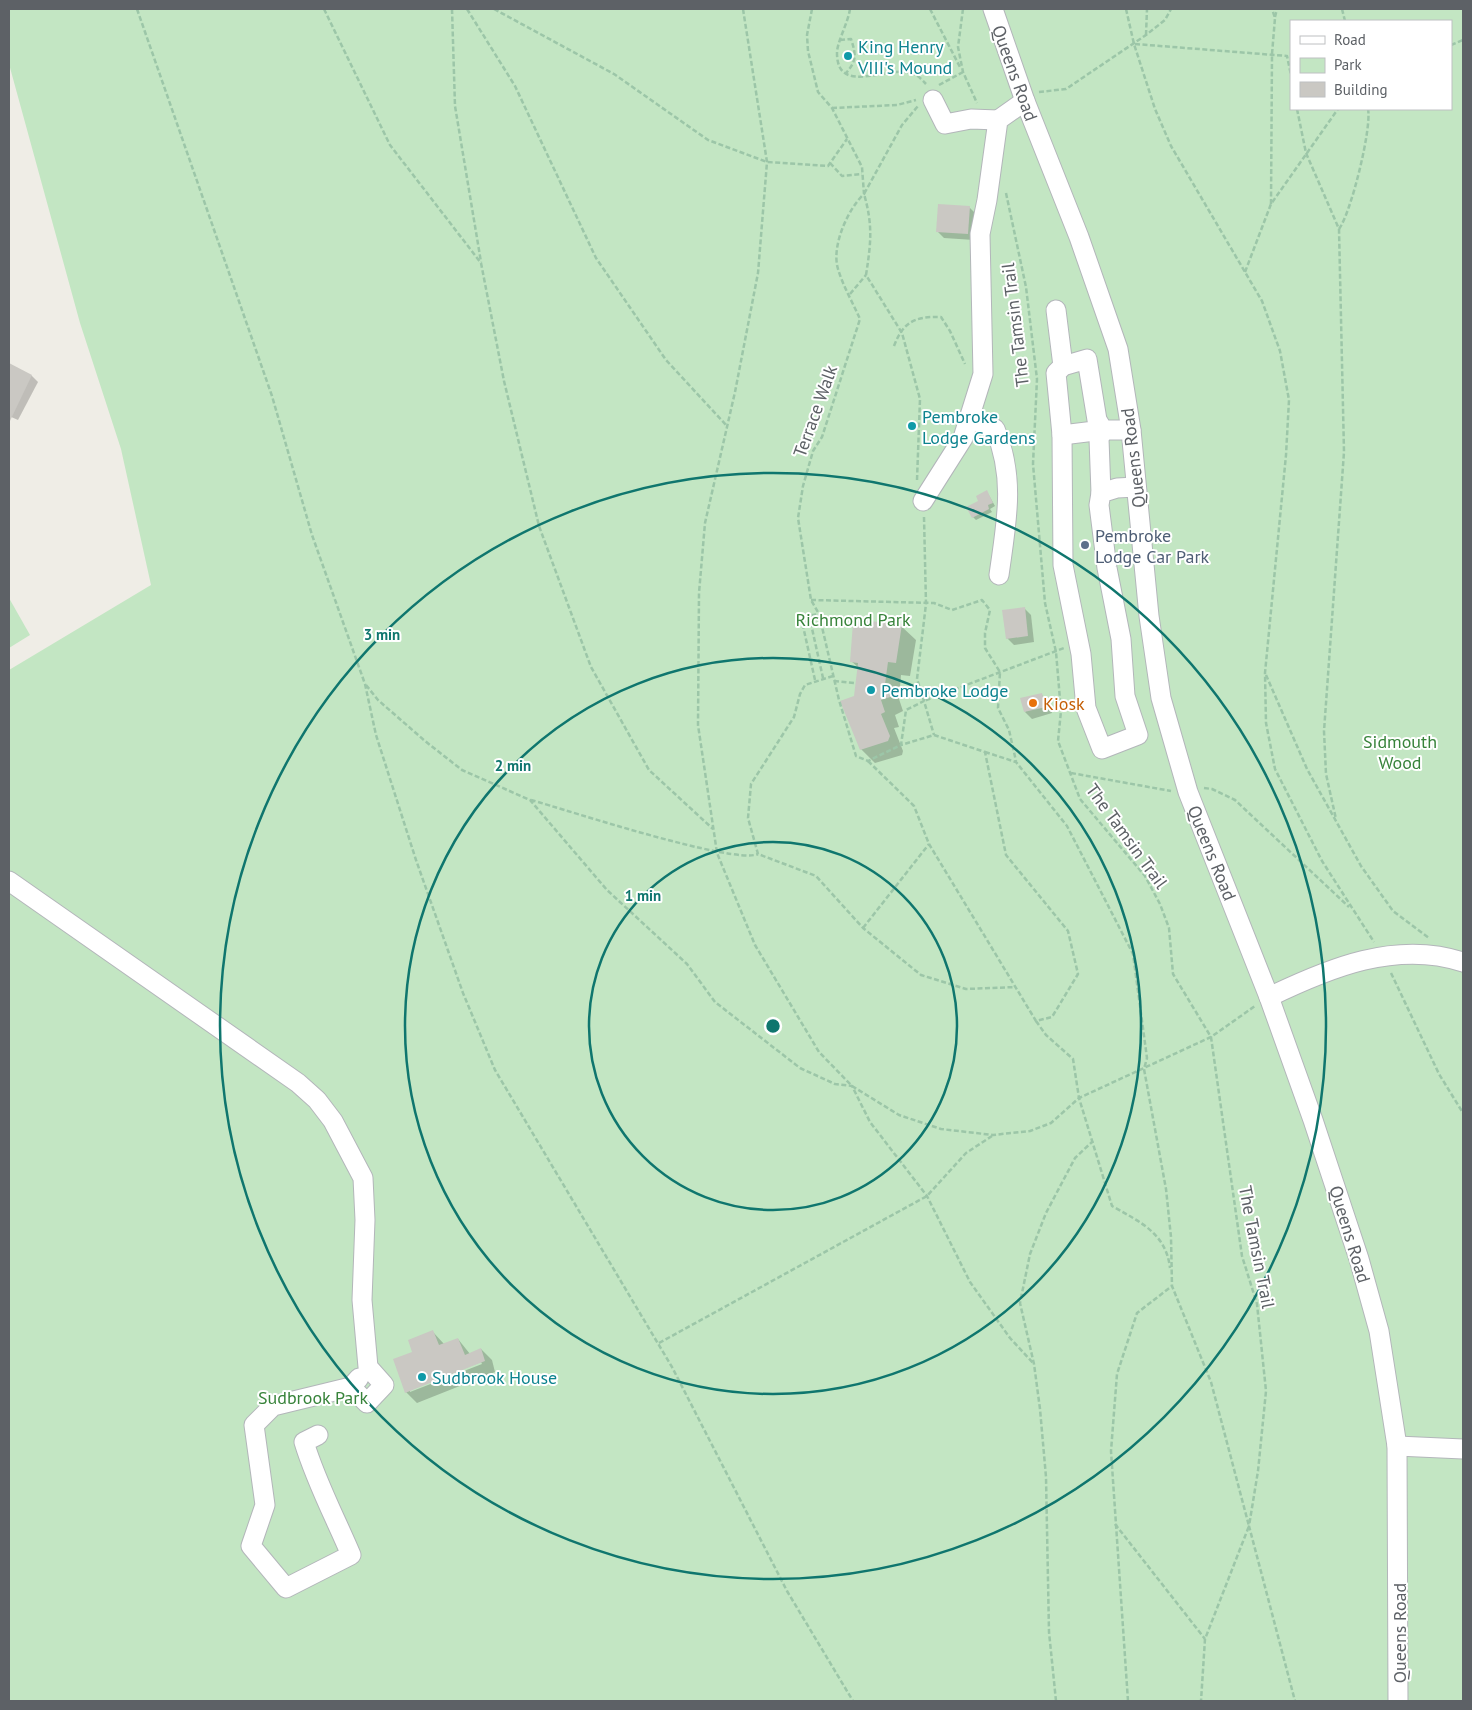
<svg xmlns="http://www.w3.org/2000/svg" width="1472" height="1710" viewBox="0 0 1472 1710" font-family="'PT Sans',sans-serif">
<style>
.green{fill:#c3e6c3;fill-rule:evenodd}
.shadow{fill:#0003;fill-rule:evenodd}
.building{fill:#cac8c3}
.lines{fill:none;stroke-linecap:round;stroke-linejoin:round}
.minor-casing{stroke:#b3b6ba;stroke-width:21}
.path{stroke:#9cc6a8;stroke-width:2.5;stroke-dasharray:5 2.5;stroke-linecap:butt}
.minor{stroke:#fff;stroke-width:19}
.ring{fill:none;stroke:#0f766e;stroke-width:2.5}
.culture-dot{fill:#0f9aa8;stroke:#fff;stroke-width:2}
.service-dot{fill:#5c6f8a;stroke:#fff;stroke-width:2}
.food-dot{fill:#e8710a;stroke:#fff;stroke-width:2}
.labels{text-anchor:middle;dominant-baseline:central;stroke-width:4;stroke-linejoin:round;paint-order:stroke}
.culture-label{font-size:18px;fill:#0d838f;stroke:#fff;text-anchor:start}
.street-label{font-size:18px;fill:#5d6166;stroke:#fff}
.service-label{font-size:18px;fill:#4e5e75;stroke:#fff;text-anchor:start}
.park-label{font-size:18px;fill:#37833a;stroke:#fff}
.food-label{font-size:18px;fill:#c56008;stroke:#fff;text-anchor:start}
.centre{fill:#0f766e;stroke:#fff;stroke-width:2.5}
.ring-label{font-size:15px;text-anchor:middle;font-weight:bold;fill:#0f766e;stroke:#fff;stroke-width:4;stroke-linejoin:round;paint-order:stroke}
</style>
<rect width="100%" height="100%" fill="#efede6"/>
<!-- green -->
<g class="green">
<path d="M 9,9 L 1463,9 L 1463,1701 L 9,1701 L 9,670 L 151,585 L 121,449 L 80,323 L 9,64 ZM 1291,21 L 1451,21 L 1451,109 L 1291,109 Z"/>
<path d="M 9,598 L 30,635 L 9,648 Z"/>
</g>
<!-- shadow -->
<g class="shadow">
<path d="M 969,207 L 976,214 L 974,240 L 944,238 L 937,231 Z"/>
<path d="M 9,365 L 32,376 L 38,382 L 18,420 L 9,416 Z"/>
<path d="M 987,492 L 995,506 L 990,509 L 992,512 L 976,520 L 973,517 Z"/>
<path d="M 1024,608 L 1031,615 L 1034,642 L 1014,645 L 1007,638 Z"/>
<path d="M 901,626 L 916,640 L 910,676 L 901,675 L 899,699 L 903,711 L 895,715 L 899,727 L 894,728 L 903,751 L 902,755 L 875,763 L 861,749 L 855,697 L 859,668 L 851,661 Z"/>
<path d="M 1041,694 L 1048,701 L 1052,713 L 1032,719 L 1025,712 Z"/>
<path d="M 433,1332 L 444,1344 L 458,1339 L 470,1354 L 481,1349 L 492,1360 L 495,1372 L 417,1403 L 406,1392 L 414,1353 ZM 481,1362 L 482,1364 L 410,1392 L 410,1389 Z"/>
</g>
<!-- building -->
<g class="building">
<path d="M 938,204 L 970,206 L 968,234 L 936,232 Z"/>
<path d="M 9,363 L 32,375 L 9,423 Z"/>
<path d="M 987,490 L 993,503 L 988,505 L 989,509 L 972,518 L 966,507 L 978,501 L 976,496 Z"/>
<path d="M 1025,607 L 1028,636 L 1006,639 L 1002,610 Z"/>
<path d="M 868,621 L 902,624 L 896,663 L 888,662 L 885,684 L 890,697 L 881,700 L 885,712 L 881,714 L 890,736 L 888,741 L 860,750 L 840,701 L 854,696 L 858,663 L 850,662 L 853,623 L 867,624 Z"/>
<path d="M 1042,693 L 1046,707 L 1024,712 L 1020,698 Z"/>
<path d="M 433,1330 L 439,1345 L 458,1338 L 465,1355 L 481,1348 L 485,1361 L 405,1393 L 393,1359 L 412,1352 L 408,1340 Z"/>
</g>
<g class="lines">
<defs>
<g id="minor">
<path d="M 993,9 L 1025,101 L 1079,237 L 1118,349 L 1131,430 L 1149,616 L 1161,698 L 1188,792 L 1269,997 L 1313,1120 L 1359,1259 L 1379,1331 L 1397,1446 L 1398,1701"/>
<path d="M 933,100 L 945,124 L 971,119 L 998,120"/>
<path d="M 1056,310 L 1063,366"/>
<path d="M 969,418 L 995,429 C 1016,479 1006,524 999,575"/>
<path d="M 1131,430 L 1103,430 L 1097,420 L 1087,359 L 1063,366 L 1056,373 L 1062,435 L 1063,565 L 1081,654 L 1086,708 L 1102,749 L 1138,735 L 1125,696 L 1121,639 L 1107,568 L 1099,505 L 1101,493 L 1117,488 L 1136,487"/>
<path d="M 1062,435 L 1103,430"/>
<path d="M 1101,493 L 1099,439 L 1103,430"/>
<path d="M 923,501 L 963,438 L 983,374 L 980,234 L 987,200 L 998,120 L 1025,101"/>
<path d="M 9,881 L 298,1083 L 317,1100 L 333,1121 L 363,1178 L 365,1220 L 362,1300 L 368,1367 L 384,1385 L 367,1403 L 351,1387"/>
<path d="M 1269,997 C 1329,968 1396,940 1463,962"/>
<path d="M 318,1435 L 304,1442 C 316,1482 335,1517 351,1555 L 286,1588 L 251,1546 L 265,1505 L 254,1425 L 273,1406 L 351,1387 L 359,1378"/>
<path d="M 1397,1446 L 1463,1449"/>
</g>
</defs>
<!-- minor casing -->
<use href="#minor" class="minor-casing"/>
<!-- path -->
<g class="path">
<path d="M 137,9 L 272,396 L 312,535 L 365,684 L 376,735 L 416,860 L 463,993 L 495,1070 L 672,1367 L 787,1591 L 853,1701"/>
<path d="M 324,9 L 390,145 L 481,263 L 504,381 L 539,526 L 591,667 L 649,770 L 713,829"/>
<path d="M 452,9 L 455,106 L 481,262"/>
<path d="M 467,9 L 515,86 L 596,258 L 666,360 L 727,426"/>
<path d="M 494,9 L 614,74 L 708,140 L 767,162 L 828,166 L 847,139"/>
<path d="M 743,9 L 767,162 L 758,273 L 735,392 L 705,523 L 699,593 L 698,725 L 717,853 L 755,945 L 819,1052 L 852,1086 L 899,1115 L 941,1129 L 993,1135 L 1030,1131 L 1051,1123 L 1079,1098 L 1211,1037 L 1255,1006"/>
<path d="M 812,9 L 807,35 L 808,51 L 818,92 L 832,108 L 862,167 L 864,194 C 848,209 831,246 838,269 C 843,286 853,303 860,319 L 822,437 L 813,451 L 803,486 L 798,518 L 811,600 L 819,614 L 839,700 L 856,756 L 868,761 L 901,745 L 906,710 L 924,701 L 934,735"/>
<path d="M 850,9 C 848,23 837,42 837,53 C 837,98 891,63 914,74 C 919,76 923,81 926,84"/>
<path d="M 930,9 L 961,69"/>
<path d="M 963,9 L 958,47 L 963,72 L 977,103"/>
<path d="M 1126,9 L 1134,44 L 1155,109 L 1171,146 L 1262,301 L 1280,351 L 1289,400 L 1286,455 L 1265,673 L 1266,723 L 1275,769 L 1322,861 L 1374,942"/>
<path d="M 1342,9 L 1345,21"/>
<path d="M 1275,17 L 1277,9"/>
<path d="M 1146,35 L 1147,9"/>
<path d="M 840,40 L 851,39 C 856,54 857,61 846,73"/>
<path d="M 1135,44 L 1287,56 L 1291,75"/>
<path d="M 1451,45 L 1463,40"/>
<path d="M 939,85 L 963,72"/>
<path d="M 1039,92 L 1066,89 L 1146,35 L 1165,20 L 1171,9"/>
<path d="M 832,108 L 897,105 L 916,100"/>
<path d="M 1297,109 L 1306,153 L 1339,229 L 1344,452 L 1324,731 L 1326,774 L 1336,819"/>
<path d="M 830,163 L 842,176 L 862,174"/>
<path d="M 1006,193 L 1026,287 L 1037,379 L 1033,464 L 1045,603 L 1056,652 L 1061,711 L 1058,741 L 1080,799 L 1145,876 L 1160,904 L 1169,928 L 1173,974 L 1211,1037 L 1242,1256 L 1257,1304 L 1266,1391 L 1258,1471 L 1249,1526 L 1295,1701"/>
<path d="M 1271,204 L 1272,54 L 1275,18 L 1272,9"/>
<path d="M 1339,229 C 1351,213 1372,128 1368,109"/>
<path d="M 1245,272 L 1271,204 L 1338,109"/>
<path d="M 850,294 L 866,275"/>
<path d="M 894,346 C 903,322 915,316 941,317 L 950,331 L 965,364"/>
<path d="M 917,480 L 920,399 L 902,333 L 866,275 C 871,243 873,225 864,194 L 902,125 L 918,106"/>
<path d="M 924,517 L 926,604 L 917,679 L 924,701 L 1064,648"/>
<path d="M 811,600 L 934,603 L 952,610 L 982,600 L 990,610 L 985,633 L 985,648 L 1000,672 L 998,708 L 1009,730 L 1016,761"/>
<path d="M 809,615 L 823,678"/>
<path d="M 1266,675 L 1307,769 L 1361,866 L 1393,911 L 1429,938"/>
<path d="M 833,676 L 805,685 L 800,694 L 794,717 L 751,784 L 748,818 L 758,854 L 816,876 L 863,928 L 921,975 L 966,989 L 1016,987"/>
<path d="M 815,680 L 801,617 L 819,614"/>
<path d="M 834,681 L 855,683"/>
<path d="M 366,685 L 378,700 L 425,741 L 462,770 L 530,800 L 607,890 L 687,964 L 715,1002 L 800,1068 L 835,1084 L 852,1086 L 870,1122 L 927,1196 L 970,1282 L 1010,1338 L 1034,1364"/>
<path d="M 985,752 L 1016,762 L 1067,826 L 1133,954 L 1147,1058 L 1144,1069 L 1166,1189 L 1171,1237 L 1172,1286 L 1211,1382 L 1249,1526 L 1205,1639 L 1201,1701"/>
<path d="M 868,761 L 914,806 L 929,844 L 1036,1021 L 1052,1017 L 1078,974 L 1068,931 L 1006,855 L 985,752 L 934,735 L 901,745"/>
<path d="M 1071,773 L 1171,791"/>
<path d="M 1204,788 L 1212,789 L 1235,800 L 1349,907"/>
<path d="M 531,800 C 567,810 734,865 758,854"/>
<path d="M 863,928 L 929,844"/>
<path d="M 1391,973 L 1439,1074 L 1463,1113"/>
<path d="M 1036,1021 L 1046,1035 L 1073,1059 L 1079,1098 L 1112,1206 C 1140,1222 1166,1233 1170,1268"/>
<path d="M 659,1343 L 927,1196 L 966,1153 L 992,1136"/>
<path d="M 1115,1524 L 1205,1639"/>
<path d="M 1056,1701 L 1049,1632 L 1046,1477 L 1040,1409 L 1034,1364 L 1020,1303 L 1030,1254 L 1046,1213 L 1075,1158 L 1093,1141"/>
<path d="M 1128,1701 L 1111,1451 L 1117,1374 L 1137,1313 L 1172,1286"/>
</g>
<!-- minor -->
<use href="#minor" class="minor"/>
</g>
<!-- distance rings -->
<g class="ring">
<circle cx="773" cy="1026" r="184"/>
<circle cx="773" cy="1026" r="368"/>
<circle cx="773" cy="1026" r="553"/>
</g>
<!-- markers -->
<g class="culture-dot">
<circle cx="848" cy="56" r="5"/>
<circle cx="912" cy="426" r="5"/>
<circle cx="871" cy="690" r="5"/>
<circle cx="422" cy="1377" r="5"/>
</g>
<circle class="service-dot" cx="1085" cy="545" r="5"/>
<circle class="food-dot" cx="1033" cy="703" r="5"/>
<g class="labels">
<!-- culture labels -->
<g class="culture-label">
<text x="858" y="46">King Henry<tspan x="858" dy="21">VIII's Mound</tspan></text>
<text x="922" y="416">Pembroke<tspan x="922" dy="21">Lodge Gardens</tspan></text>
<text x="881" y="690">Pembroke Lodge</text>
<text x="432" y="1377">Sudbrook House</text>
</g>
<!-- street labels -->
<g class="street-label">
<text transform="translate(1015 73) rotate(70)">Queens Road</text>
<text transform="translate(1015 325) rotate(-97)">The Tamsin Trail</text>
<text transform="translate(815 411) rotate(-70)">Terrace Walk</text>
<text transform="translate(1133 458) rotate(-97)">Queens Road</text>
<text transform="translate(1127 836) rotate(54)">The Tamsin Trail</text>
<text transform="translate(1212 853) rotate(68)">Queens Road</text>
<text transform="translate(1350 1234) rotate(73)">Queens Road</text>
<text transform="translate(1257 1247) rotate(79)">The Tamsin Trail</text>
<text transform="translate(1399 1633) rotate(-90)">Queens Road</text>
</g>
<!-- service labels -->
<g class="service-label">
<text x="1095" y="535">Pembroke<tspan x="1095" dy="21">Lodge Car Park</tspan></text>
</g>
<!-- park labels -->
<g class="park-label">
<text x="853" y="619">Richmond Park</text>
<text x="1400" y="741">Sidmouth<tspan x="1400" dy="21">Wood</tspan></text>
<text x="313" y="1397">Sudbrook Park</text>
</g>
<!-- food labels -->
<g class="food-label">
<text x="1043" y="703">Kiosk</text>
</g>
</g>
<circle cx="773" cy="1026" r="8" class="centre"/>
<g class="ring-label">
<text x="382" y="640">3 min</text>
<text x="513" y="771">2 min</text>
<text x="643" y="901">1 min</text>
</g>
<!-- border -->
<rect width="1472" height="1710" fill="none" stroke="#5d6166" stroke-width="20"/>
<!-- legend -->
<rect x="1290" y="20" width="162" height="90" fill="#ffffff" stroke="#bec0c2"/>
<rect x="1300" y="36" width="25" height="8" fill="#ffffff" stroke="#bec0c2"/>
<text x="1334" y="45" font-size="15" fill="#5d6166">Road</text>
<rect x="1300" y="58" width="25" height="15" fill="#c3e6c3" stroke="#bec0c2"/>
<text x="1334" y="70" font-size="15" fill="#5d6166">Park</text>
<rect x="1300" y="82" width="25" height="15" fill="#cac8c3" stroke="#bec0c2"/>
<text x="1334" y="95" font-size="15" fill="#5d6166">Building</text>
</svg>
